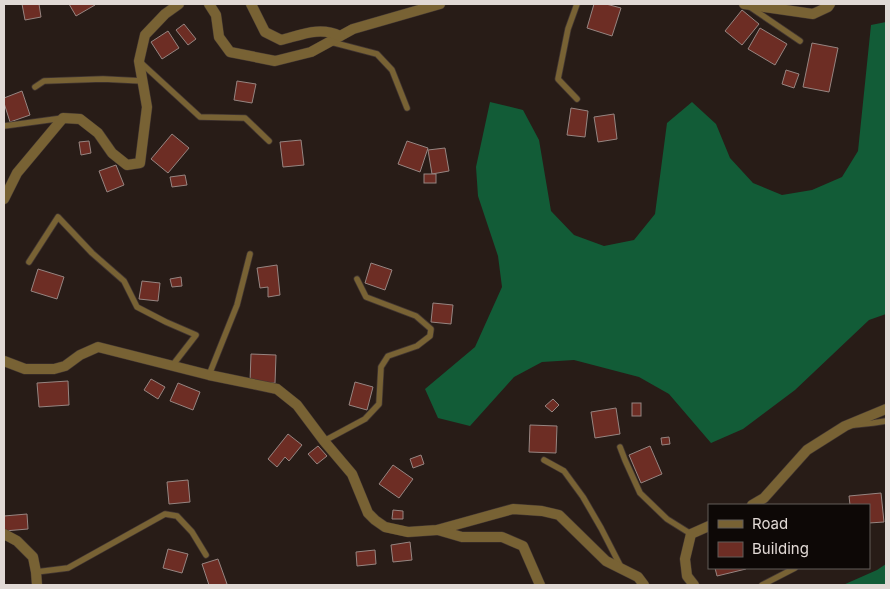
<svg xmlns="http://www.w3.org/2000/svg" width="890" height="589" viewBox="0 0 890 589" font-family="Inter,sans-serif">
<style>
.forest{fill:#125c37}
.building{fill:#6d2d24;stroke:#968581}
.lines{fill:none;stroke-linecap:round;stroke-linejoin:round}
.service-casing{stroke:#423632;stroke-width:7}
.minor-casing{stroke:#423632;stroke-width:11}
.service{stroke:#786234;stroke-width:5.5}
.minor{stroke:#786234;stroke-width:10}
</style>
<rect width="100%" height="100%" fill="#281c17"/>
<!-- forest -->
<g class="forest">
<path d="M 886,22 L 886,314 L 869,320 L 795,390 L 743,429 L 711,443 L 669,394 L 639,377 L 574,360 L 542,362 L 514,377 L 470,426 L 438,418 L 425,389 L 475,347 L 502,287 L 498,256 L 478,196 L 476,167 L 490,102 L 523,110 L 539,140 L 551,211 L 574,235 L 604,246 L 634,240 L 655,214 L 667,123 L 692,102 L 716,124 L 730,158 L 753,183 L 782,195 L 812,190 L 842,177 L 858,151 L 871,25 Z"/>
<path d="M 886,564 L 886,585 L 843,585 L 877,570 Z"/>
</g>
<!-- building -->
<g class="building">
<path d="M 22,4 L 39,4 L 41,17 L 25,20 Z"/>
<path d="M 69,4 L 95,4 L 95,5 L 76,16 Z"/>
<path d="M 594,4 L 606,4 L 621,8 L 612,36 L 587,28 Z"/>
<path d="M 742,10 L 759,24 L 742,45 L 725,31 Z"/>
<path d="M 184,24 L 196,39 L 188,45 L 176,30 Z"/>
<path d="M 760,28 L 787,44 L 775,65 L 748,49 Z"/>
<path d="M 168,31 L 179,48 L 162,59 L 151,42 Z"/>
<path d="M 812,43 L 838,48 L 829,92 L 803,87 Z"/>
<path d="M 786,70 L 799,74 L 794,88 L 782,84 Z"/>
<path d="M 237,81 L 256,84 L 252,103 L 234,100 Z"/>
<path d="M 22,91 L 30,115 L 10,122 L 4,103 L 4,98 Z"/>
<path d="M 571,108 L 588,111 L 585,137 L 567,135 Z"/>
<path d="M 614,114 L 617,139 L 598,142 L 594,117 Z"/>
<path d="M 172,134 L 189,148 L 168,173 L 151,159 Z"/>
<path d="M 301,140 L 304,165 L 283,167 L 280,142 Z"/>
<path d="M 89,141 L 91,153 L 81,155 L 79,142 Z"/>
<path d="M 407,141 L 428,148 L 420,172 L 398,164 Z"/>
<path d="M 445,148 L 449,171 L 432,174 L 428,150 Z"/>
<path d="M 116,165 L 124,185 L 107,192 L 99,171 Z"/>
<rect x="424" y="174" width="12" height="9"/>
<path d="M 185,175 L 187,185 L 172,187 L 170,177 Z"/>
<path d="M 371,263 L 392,270 L 385,290 L 365,283 Z"/>
<path d="M 277,265 L 280,295 L 268,297 L 268,287 L 260,288 L 257,268 Z"/>
<path d="M 38,269 L 64,277 L 57,299 L 31,291 Z"/>
<path d="M 181,277 L 182,286 L 172,287 L 170,279 Z"/>
<path d="M 142,281 L 160,283 L 158,301 L 139,299 Z"/>
<path d="M 433,303 L 453,305 L 451,324 L 431,322 Z"/>
<path d="M 251,354 L 276,355 L 275,383 L 250,382 Z"/>
<path d="M 151,379 L 165,387 L 158,399 L 144,390 Z"/>
<path d="M 68,381 L 69,405 L 39,407 L 37,383 Z"/>
<path d="M 355,382 L 373,387 L 367,410 L 349,405 Z"/>
<path d="M 178,383 L 200,392 L 193,410 L 170,401 Z"/>
<path d="M 553,399 L 559,405 L 552,412 L 545,406 Z"/>
<rect x="632" y="403" width="9" height="13"/>
<path d="M 616,408 L 620,434 L 595,438 L 591,412 Z"/>
<path d="M 530,425 L 557,426 L 556,453 L 529,452 Z"/>
<path d="M 288,434 L 302,445 L 289,461 L 285,457 L 277,467 L 268,459 Z"/>
<path d="M 669,437 L 670,444 L 662,445 L 661,438 Z"/>
<path d="M 318,446 L 327,456 L 317,464 L 308,454 Z"/>
<path d="M 650,446 L 662,474 L 641,483 L 629,455 Z"/>
<path d="M 421,455 L 424,464 L 413,468 L 410,459 Z"/>
<path d="M 393,465 L 413,479 L 399,498 L 379,484 Z"/>
<path d="M 188,480 L 190,502 L 169,504 L 167,482 Z"/>
<path d="M 881,493 L 884,522 L 869,523 L 869,505 L 850,505 L 849,496 Z"/>
<path d="M 393,510 L 403,511 L 403,519 L 392,519 Z"/>
<path d="M 27,514 L 28,529 L 4,531 L 4,516 Z"/>
<path d="M 410,542 L 412,560 L 393,562 L 391,545 Z"/>
<path d="M 168,549 L 188,554 L 182,573 L 163,568 Z"/>
<path d="M 375,550 L 376,564 L 357,566 L 356,552 Z"/>
<path d="M 218,559 L 227,584 L 223,585 L 209,585 L 202,564 Z"/>
<path d="M 715,568 L 745,568 L 746,569 L 717,576 Z"/>
</g>
<g class="lines">
<defs>
<g id="service">
<path d="M 577,4 L 568,29 L 558,79 L 577,99"/>
<path d="M 750,7 L 800,41"/>
<path d="M 331,42 L 377,54 L 392,70 L 407,108"/>
<path d="M 139,61 L 200,117 L 245,118 L 269,141"/>
<path d="M 35,87 L 44,81 L 103,79 L 143,81"/>
<path d="M 4,126 L 63,118"/>
<path d="M 29,262 L 58,217 L 92,253 L 124,281 L 137,307 L 166,322 L 196,335 L 172,366"/>
<path d="M 209,375 L 237,305 L 250,254"/>
<path d="M 854,425 L 873,423 L 886,421"/>
<path d="M 324,441 L 365,419 L 379,404 L 381,367 L 388,356 L 417,346 L 430,336 L 431,329 L 416,316 L 366,297 L 357,279"/>
<path d="M 620,447 L 625,460 L 640,493 L 667,519 L 691,534"/>
<path d="M 544,460 L 564,471 L 583,497 L 601,528 L 621,567"/>
<path d="M 36,572 L 68,568 L 165,514 L 177,516 L 192,532 L 206,555"/>
<path d="M 762,585 L 795,568"/>
</g>
<g id="minor">
<path d="M 209,4 L 216,15 L 219,37 L 230,52 L 275,61 L 311,52 L 353,29 L 440,4"/>
<path d="M 251,4 L 265,32 L 281,40 C 301,35 320,26 340,36"/>
<path d="M 744,4 L 813,14 L 828,7 L 830,4"/>
<path d="M 4,199 L 17,173 L 63,118 L 80,119 L 98,133 L 112,153 L 127,165 L 140,163 L 147,107 L 139,61 L 145,35 L 165,14 L 179,4"/>
<path d="M 4,361 L 25,369 L 54,369 L 65,366 L 80,355 L 98,347 L 209,375 L 277,389 L 297,405 L 324,441 L 352,474 L 368,513 L 375,520 L 385,527 L 408,532 L 437,530 L 513,509 L 542,511 L 559,515 L 606,561 L 638,577 L 644,585"/>
<path d="M 752,505 L 764,498 L 807,450 L 845,426 L 886,409"/>
<path d="M 438,530 L 462,537 L 502,537 L 523,546 L 540,585"/>
<path d="M 4,534 L 17,541 L 33,557 L 36,572 L 37,585"/>
<path d="M 694,585 L 687,576 L 685,559 L 691,534 L 709,526"/>
</g>
</defs>
<!-- service casing -->
<use href="#service" class="service-casing"/>
<!-- minor casing -->
<use href="#minor" class="minor-casing"/>
<!-- service -->
<use href="#service" class="service"/>
<!-- minor -->
<use href="#minor" class="minor"/>
</g>
<!-- border -->
<rect width="890" height="589" fill="none" stroke="#e1d9d5" stroke-width="10"/>
<!-- legend -->
<rect x="708" y="504" width="162" height="65" fill="#0d0806" stroke="#625c59"/>
<rect x="718" y="520" width="25" height="8" fill="#786234" stroke="#625c59"/>
<text x="752" y="529" font-size="15" fill="#e1d9d5">Road</text>
<rect x="718" y="542" width="25" height="15" fill="#6d2d24" stroke="#625c59"/>
<text x="752" y="554" font-size="15" fill="#e1d9d5">Building</text>
</svg>
